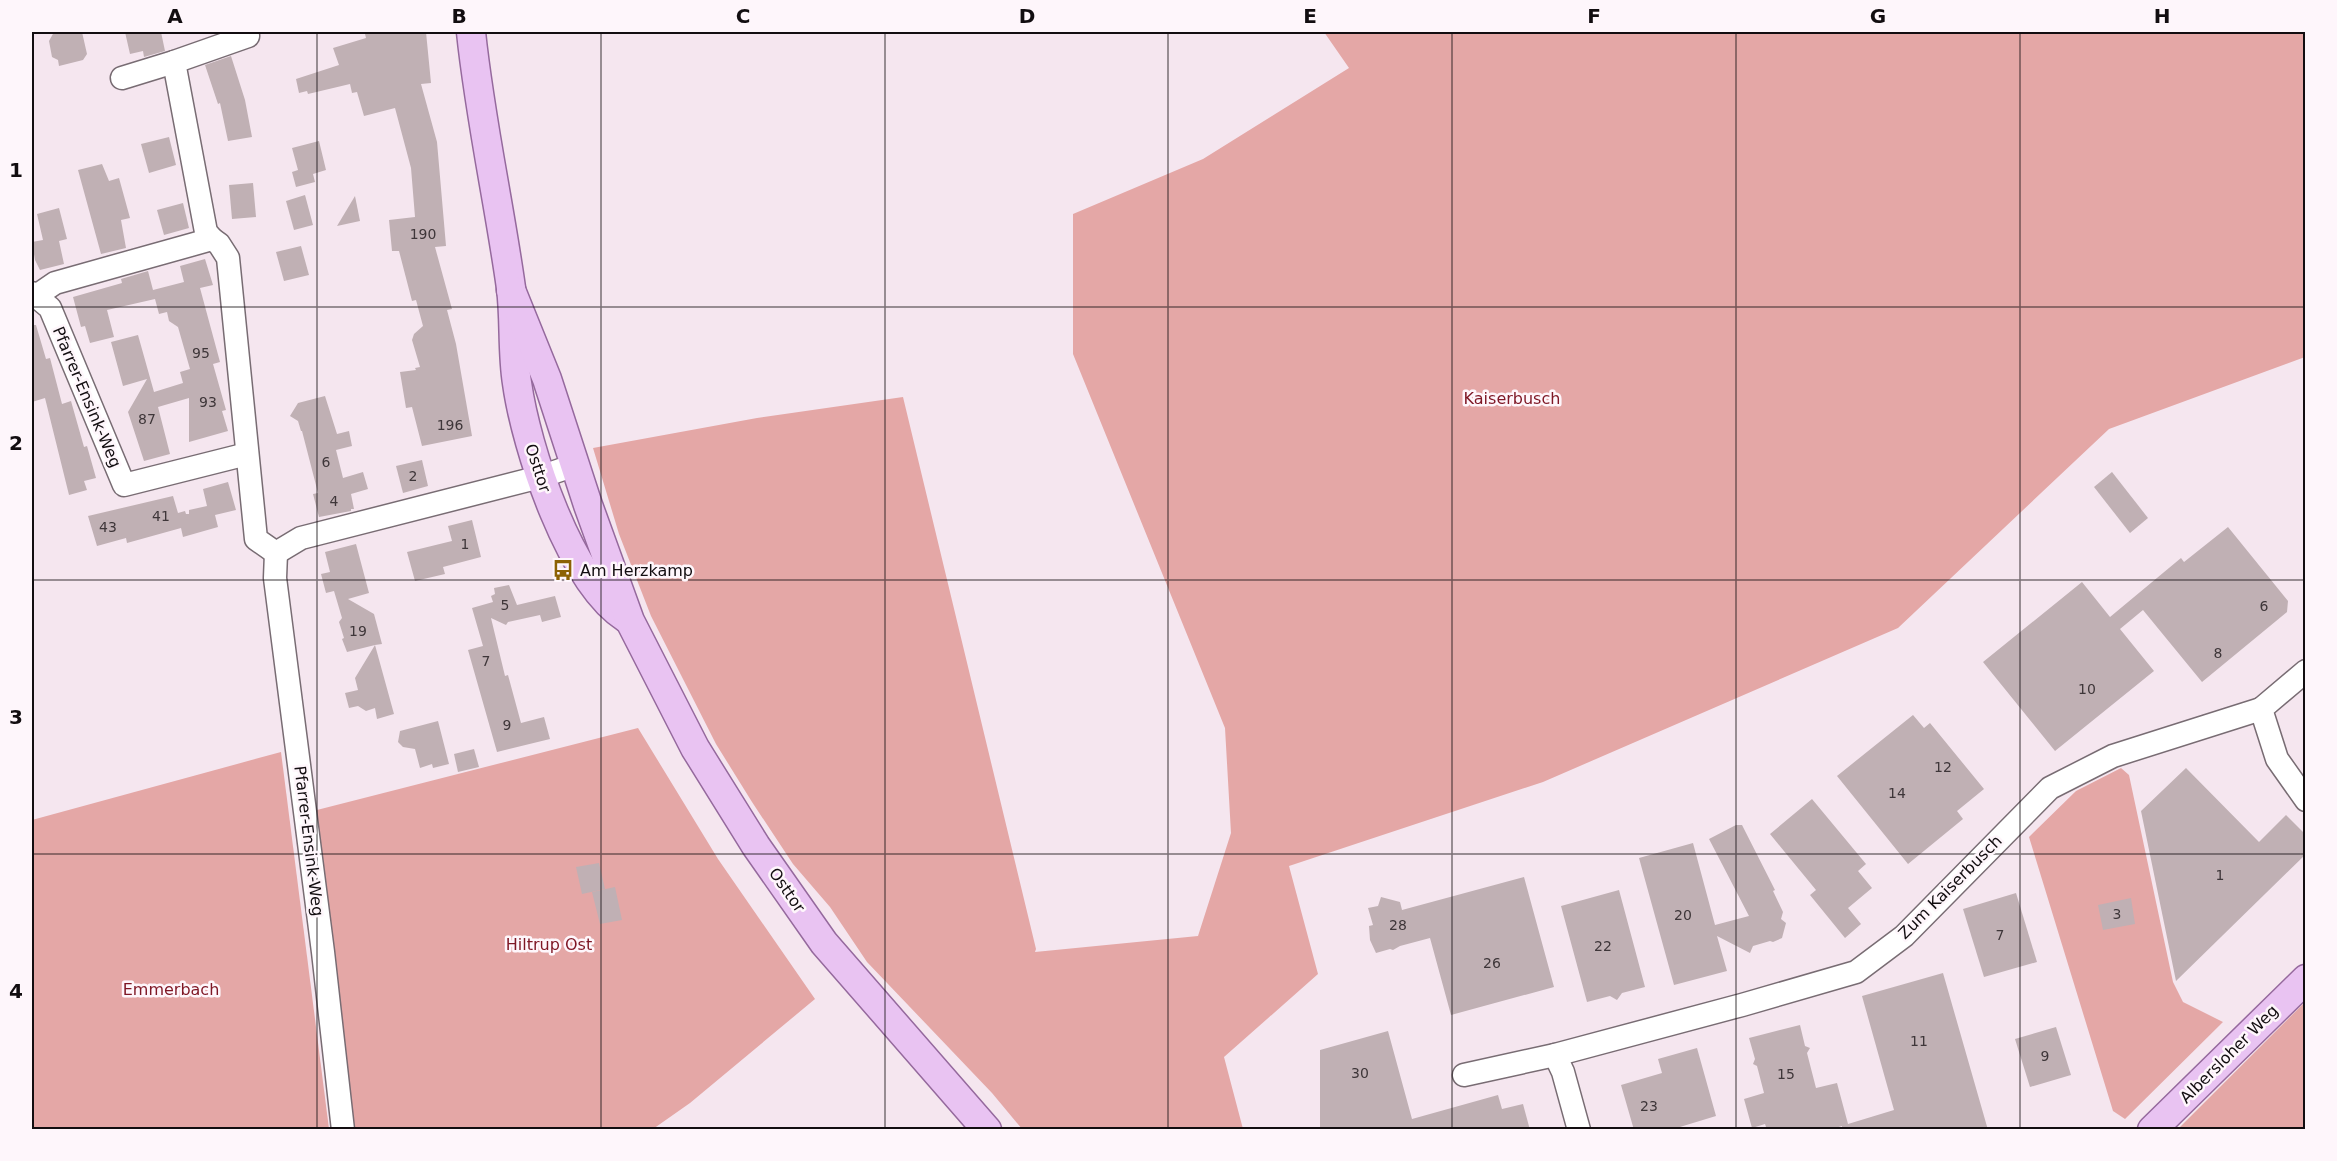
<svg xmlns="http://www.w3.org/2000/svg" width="2337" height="1161" viewBox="0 0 2337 1161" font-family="'DejaVu Sans',sans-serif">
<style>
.green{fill:#e4a7a6}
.building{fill:#c0b0b4}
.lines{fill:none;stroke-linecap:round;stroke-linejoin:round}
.minor-casing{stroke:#786c73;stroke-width:25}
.major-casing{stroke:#95699d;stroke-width:31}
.minor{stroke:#fff;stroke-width:22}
.major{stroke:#e9c3f2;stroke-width:28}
.grid{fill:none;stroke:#120d10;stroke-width:1.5;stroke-opacity:0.55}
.labels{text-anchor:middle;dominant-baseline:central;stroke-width:5;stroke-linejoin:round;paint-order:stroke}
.number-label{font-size:14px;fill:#3e3639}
.street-label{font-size:16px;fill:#120d10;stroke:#fef6fb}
.park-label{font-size:16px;fill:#7e1725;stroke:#fef6fb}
.poi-label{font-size:16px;fill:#120d10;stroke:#fef6fb;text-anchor:start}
.neatline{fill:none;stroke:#120d10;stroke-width:2}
.grid-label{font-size:20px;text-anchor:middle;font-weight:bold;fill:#120d10}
</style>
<rect width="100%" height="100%" fill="#f5e6ef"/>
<!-- green -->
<g class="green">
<path d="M 1324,32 L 2305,32 L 2305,357 L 2109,429 L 1898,628 L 1543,782 L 1289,866 L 1318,974 L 1224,1057 L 1243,1129 L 1022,1129 L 992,1093 L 867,962 L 830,907 L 793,864 L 752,802 L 716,744 L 651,616 L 619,534 L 593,448 L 757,418 L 903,397 L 1036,949 L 1035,952 L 1198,936 L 1231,833 L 1225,728 L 1073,354 L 1073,214 L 1203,159 L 1349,68 Z"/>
<path d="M 638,728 L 718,859 L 815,999 L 690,1103 L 653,1129 L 352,1129 L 313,811 Z"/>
<path d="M 281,752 L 329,1129 L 32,1129 L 32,820 Z"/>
<path d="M 2121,768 L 2129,775 L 2173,982 L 2183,1002 L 2223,1022 L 2125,1119 L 2113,1111 L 2029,837 L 2076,791 Z"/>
<path d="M 2305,1002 L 2305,1129 L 2178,1129 Z"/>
</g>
<!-- building -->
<g class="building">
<path d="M 54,32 L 82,32 L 87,54 L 83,60 L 59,66 L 58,60 L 52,57 L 49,41 Z"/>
<path d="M 125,32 L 161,32 L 165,51 L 144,57 L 143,51 L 130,54 Z"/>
<path d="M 392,32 L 426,32 L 431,83 L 421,84 L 437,142 L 446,246 L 435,247 L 452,309 L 447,310 L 456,344 L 472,436 L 422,446 L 412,407 L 406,408 L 400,372 L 416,370 L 415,368 L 420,367 L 412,340 L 414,334 L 423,326 L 416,300 L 412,301 L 399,251 L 392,251 L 389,220 L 415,217 L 411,168 L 395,108 L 364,116 L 357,92 L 352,93 L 350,84 L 308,94 L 307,91 L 299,93 L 296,79 L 339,65 L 333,48 L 366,38 L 365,34 Z"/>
<path d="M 231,56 L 245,100 L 252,137 L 228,141 L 220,103 L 218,104 L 205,65 Z"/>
<path d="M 169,137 L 176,165 L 149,173 L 141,144 Z"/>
<path d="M 319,141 L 326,170 L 313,174 L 315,182 L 296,187 L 292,172 L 298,170 L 292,148 Z"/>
<path d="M 102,164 L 109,181 L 119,178 L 130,218 L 121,220 L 126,248 L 101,254 L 78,170 Z"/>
<path d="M 253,183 L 256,217 L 232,219 L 229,185 Z"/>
<path d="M 305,195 L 313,225 L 294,230 L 286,201 Z"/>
<path d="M 355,196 L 360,221 L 337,226 Z"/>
<path d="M 183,203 L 189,228 L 164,235 L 157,210 Z"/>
<path d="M 59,208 L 67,239 L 59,241 L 64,264 L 40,270 L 35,260 L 32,242 L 43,240 L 37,214 Z"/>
<path d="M 301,246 L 309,275 L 284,281 L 276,252 Z"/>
<path d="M 205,259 L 213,285 L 200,288 L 220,362 L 213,364 L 226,410 L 222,411 L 228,431 L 189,442 L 189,398 L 158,407 L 170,454 L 144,461 L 128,412 L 147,379 L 123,386 L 111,342 L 138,335 L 154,392 L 183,383 L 180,372 L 190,369 L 178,327 L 169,321 L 167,312 L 159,314 L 155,299 L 107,310 L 114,337 L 90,343 L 85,326 L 81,327 L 73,297 L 122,283 L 121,279 L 148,271 L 153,290 L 184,282 L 180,266 Z"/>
<path d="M 32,325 L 36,325 L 46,359 L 50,358 L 62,404 L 71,401 L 84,447 L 87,446 L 96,478 L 84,481 L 87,490 L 69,495 L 45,398 L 32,402 Z"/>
<path d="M 325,396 L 337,434 L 349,431 L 352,446 L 336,450 L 343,478 L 363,472 L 368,489 L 351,494 L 354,509 L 351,509 L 351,511 L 319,517 L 313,494 L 318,493 L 302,431 L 301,431 L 298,421 L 290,416 L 298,403 Z"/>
<path d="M 422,460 L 428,486 L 403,493 L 396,466 Z"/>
<path d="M 2112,472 L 2148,518 L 2130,533 L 2094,487 Z"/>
<path d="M 228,482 L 236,510 L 215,515 L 218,527 L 183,537 L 181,528 L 127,543 L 126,538 L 97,546 L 88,516 L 173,496 L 178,513 L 185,511 L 186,514 L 189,514 L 189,510 L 207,506 L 203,489 Z"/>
<path d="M 472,520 L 481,557 L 443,567 L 445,574 L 415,581 L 407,552 L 452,541 L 448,526 Z"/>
<path d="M 2228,527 L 2288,601 L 2287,612 L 2202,682 L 2143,610 L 2120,629 L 2154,671 L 2055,751 L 1983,662 L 2082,582 L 2110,617 L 2181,558 L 2184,562 Z"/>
<path d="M 356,544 L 369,593 L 348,599 L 374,614 L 382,644 L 375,645 L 394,714 L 377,719 L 375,708 L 366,711 L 358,706 L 349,708 L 345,693 L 358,690 L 355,678 L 375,645 L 347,652 L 342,639 L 344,638 L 339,622 L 342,618 L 334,591 L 326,593 L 321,574 L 330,572 L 325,552 Z"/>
<path d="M 509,585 L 517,605 L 555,596 L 561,617 L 542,622 L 540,615 L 508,622 L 506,625 L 491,618 L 505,676 L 508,675 L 521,723 L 544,717 L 550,739 L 497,752 L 468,650 L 483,646 L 472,608 L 493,602 L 491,596 L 495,594 L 494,588 Z"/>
<path d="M 1913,715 L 1924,728 L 1930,723 L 1984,789 L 1957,811 L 1963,819 L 1908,864 L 1837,776 Z"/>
<path d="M 438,721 L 449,764 L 433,768 L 432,764 L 420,768 L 415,749 L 403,747 L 398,742 L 400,731 Z"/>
<path d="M 474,749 L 479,767 L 458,772 L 454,754 Z"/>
<path d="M 2186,768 L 2259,842 L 2286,815 L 2306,835 L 2306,854 L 2176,981 L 2141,811 Z"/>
<path d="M 1812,799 L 1866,864 L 1858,871 L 1872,888 L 1848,908 L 1861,924 L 1845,938 L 1810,895 L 1816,890 L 1770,834 Z"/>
<path d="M 1736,825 L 1742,825 L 1775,890 L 1773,891 L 1783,912 L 1781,919 L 1786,923 L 1782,938 L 1773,942 L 1770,941 L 1753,946 L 1750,953 L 1717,936 L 1727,971 L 1674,985 L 1639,858 L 1693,843 L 1715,925 L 1749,916 L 1709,839 Z"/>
<path d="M 599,863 L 605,889 L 582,894 L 576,867 Z"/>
<path d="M 1524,877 L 1554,987 L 1451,1015 L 1430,938 L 1400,946 L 1393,950 L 1390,949 L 1376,953 L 1370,940 L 1369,926 L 1373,925 L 1368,908 L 1378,906 L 1381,897 L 1400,902 L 1402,910 Z"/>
<path d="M 615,887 L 622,920 L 600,924 L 592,892 Z"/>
<path d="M 1619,890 L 1645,987 L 1622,993 L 1617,1000 L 1610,996 L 1587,1002 L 1561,906 Z"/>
<path d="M 2016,893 L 2037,962 L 1984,977 L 1963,909 Z"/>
<path d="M 2131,898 L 2135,924 L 2103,930 L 2098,905 Z"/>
<path d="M 1943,973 L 1988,1130 L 1842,1130 L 1842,1126 L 1829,1130 L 1767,1130 L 1765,1124 L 1752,1128 L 1744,1099 L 1764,1093 L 1757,1066 L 1753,1064 L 1755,1059 L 1749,1038 L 1800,1025 L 1805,1046 L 1810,1048 L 1807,1053 L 1816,1088 L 1837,1083 L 1848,1124 L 1894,1110 L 1862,996 Z"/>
<path d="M 2056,1027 L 2071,1075 L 2030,1087 L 2015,1039 Z"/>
<path d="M 1388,1031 L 1412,1119 L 1498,1095 L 1502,1109 L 1523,1104 L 1530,1130 L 1320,1130 L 1320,1050 Z"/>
<path d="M 1697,1048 L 1716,1116 L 1670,1130 L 1634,1130 L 1621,1085 L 1662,1073 L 1658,1059 Z"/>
</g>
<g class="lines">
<defs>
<g id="minor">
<path d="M 122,78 L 174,62"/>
<path d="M 212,239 L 206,232 L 174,62 L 248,36"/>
<path d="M 32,293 L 50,308 L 124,485 L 247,454"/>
<path d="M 36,296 L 55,283 L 212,239 L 219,244 L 228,258 L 256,539 L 276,553"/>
<path d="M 276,553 L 275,578 L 323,952 L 343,1130"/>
<path d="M 276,553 L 301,538 L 540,477 L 575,465"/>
<path d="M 2306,671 L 2261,709 L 2277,759 L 2306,800"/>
<path d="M 1555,1055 L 1563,1072 L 1579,1130"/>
<path d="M 1464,1075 L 1555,1055 L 1742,1005 L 1856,972 L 1904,936 L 2050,788 L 2113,756 L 2261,709"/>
</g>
<g id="major">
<path d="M 471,32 C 480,119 499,202 511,288 C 515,320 512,352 517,383 C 526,448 570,582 626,618"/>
<path d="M 511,290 L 547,379 L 588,505 L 630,621 L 695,748 L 756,846 L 824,943 L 987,1130"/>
<path d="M 2152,1130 L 2306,979"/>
</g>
</defs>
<!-- minor casing -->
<use href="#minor" class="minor-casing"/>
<!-- major casing -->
<use href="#major" class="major-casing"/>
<!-- minor -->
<use href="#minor" class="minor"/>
<!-- major -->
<use href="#major" class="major"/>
</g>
<!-- grid -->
<path class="grid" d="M 317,32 L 317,1130M 601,32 L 601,1130M 885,32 L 885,1130M 1168,32 L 1168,1130M 1452,32 L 1452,1130M 1736,32 L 1736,1130M 2020,32 L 2020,1130M 32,307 L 2306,307M 32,580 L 2306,580M 32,854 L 2306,854"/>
<!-- icons -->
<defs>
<symbol id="bus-bare" viewBox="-9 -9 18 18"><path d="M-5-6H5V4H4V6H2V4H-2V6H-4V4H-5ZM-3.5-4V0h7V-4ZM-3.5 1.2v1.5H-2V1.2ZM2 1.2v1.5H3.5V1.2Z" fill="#8c6104" stroke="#fef6fb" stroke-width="2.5" paint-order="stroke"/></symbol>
</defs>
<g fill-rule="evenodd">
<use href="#bus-bare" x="548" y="555" width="30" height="30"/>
</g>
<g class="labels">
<!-- number labels -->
<g class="number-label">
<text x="423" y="234">190</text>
<text x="201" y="353">95</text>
<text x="208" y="402">93</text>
<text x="147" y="419">87</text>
<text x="450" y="425">196</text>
<text x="326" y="462">6</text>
<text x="413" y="476">2</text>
<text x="334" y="501">4</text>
<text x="161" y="516">41</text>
<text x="108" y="527">43</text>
<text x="465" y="544">1</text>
<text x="505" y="605">5</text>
<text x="2264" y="606">6</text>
<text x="358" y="631">19</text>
<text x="2218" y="653">8</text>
<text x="486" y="661">7</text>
<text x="2087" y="689">10</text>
<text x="507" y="725">9</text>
<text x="1943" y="767">12</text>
<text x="1897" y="793">14</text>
<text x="2220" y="875">1</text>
<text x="2117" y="914">3</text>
<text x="1683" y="915">20</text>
<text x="1398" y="925">28</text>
<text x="2000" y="935">7</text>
<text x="1603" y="946">22</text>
<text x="1492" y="963">26</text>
<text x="1919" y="1041">11</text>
<text x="2045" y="1056">9</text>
<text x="1360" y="1073">30</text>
<text x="1786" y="1074">15</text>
<text x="1649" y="1106">23</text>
</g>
<!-- street labels -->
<g class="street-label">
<text transform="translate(87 397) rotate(67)">Pfarrer-Ensink-Weg</text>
<text transform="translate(538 468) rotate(72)">Osttor</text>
<text transform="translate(309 841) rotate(83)">Pfarrer-Ensink-Weg</text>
<text transform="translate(1950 887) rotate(-45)">Zum Kaiserbusch</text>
<text transform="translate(787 890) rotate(55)">Osttor</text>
<text transform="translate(2229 1054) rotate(-45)">Albersloher Weg</text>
</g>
<!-- park labels -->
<g class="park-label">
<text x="1512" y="398">Kaiserbusch</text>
<text x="549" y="944">Hiltrup Ost</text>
<text x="171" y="989">Emmerbach</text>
</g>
<!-- poi labels -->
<g class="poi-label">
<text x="580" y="570">Am Herzkamp</text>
</g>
</g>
<!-- border -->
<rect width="2337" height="1161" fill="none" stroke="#fef6fb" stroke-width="66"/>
<rect x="33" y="33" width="2271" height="1095" class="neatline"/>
<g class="grid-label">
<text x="175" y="23">A</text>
<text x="459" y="23">B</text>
<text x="743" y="23">C</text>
<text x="1027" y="23">D</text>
<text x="1310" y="23">E</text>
<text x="1594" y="23">F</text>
<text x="1878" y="23">G</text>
<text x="2162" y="23">H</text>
<text x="16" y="177">1</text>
<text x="16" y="450">2</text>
<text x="16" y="724">3</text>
<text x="16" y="998">4</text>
</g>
</svg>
